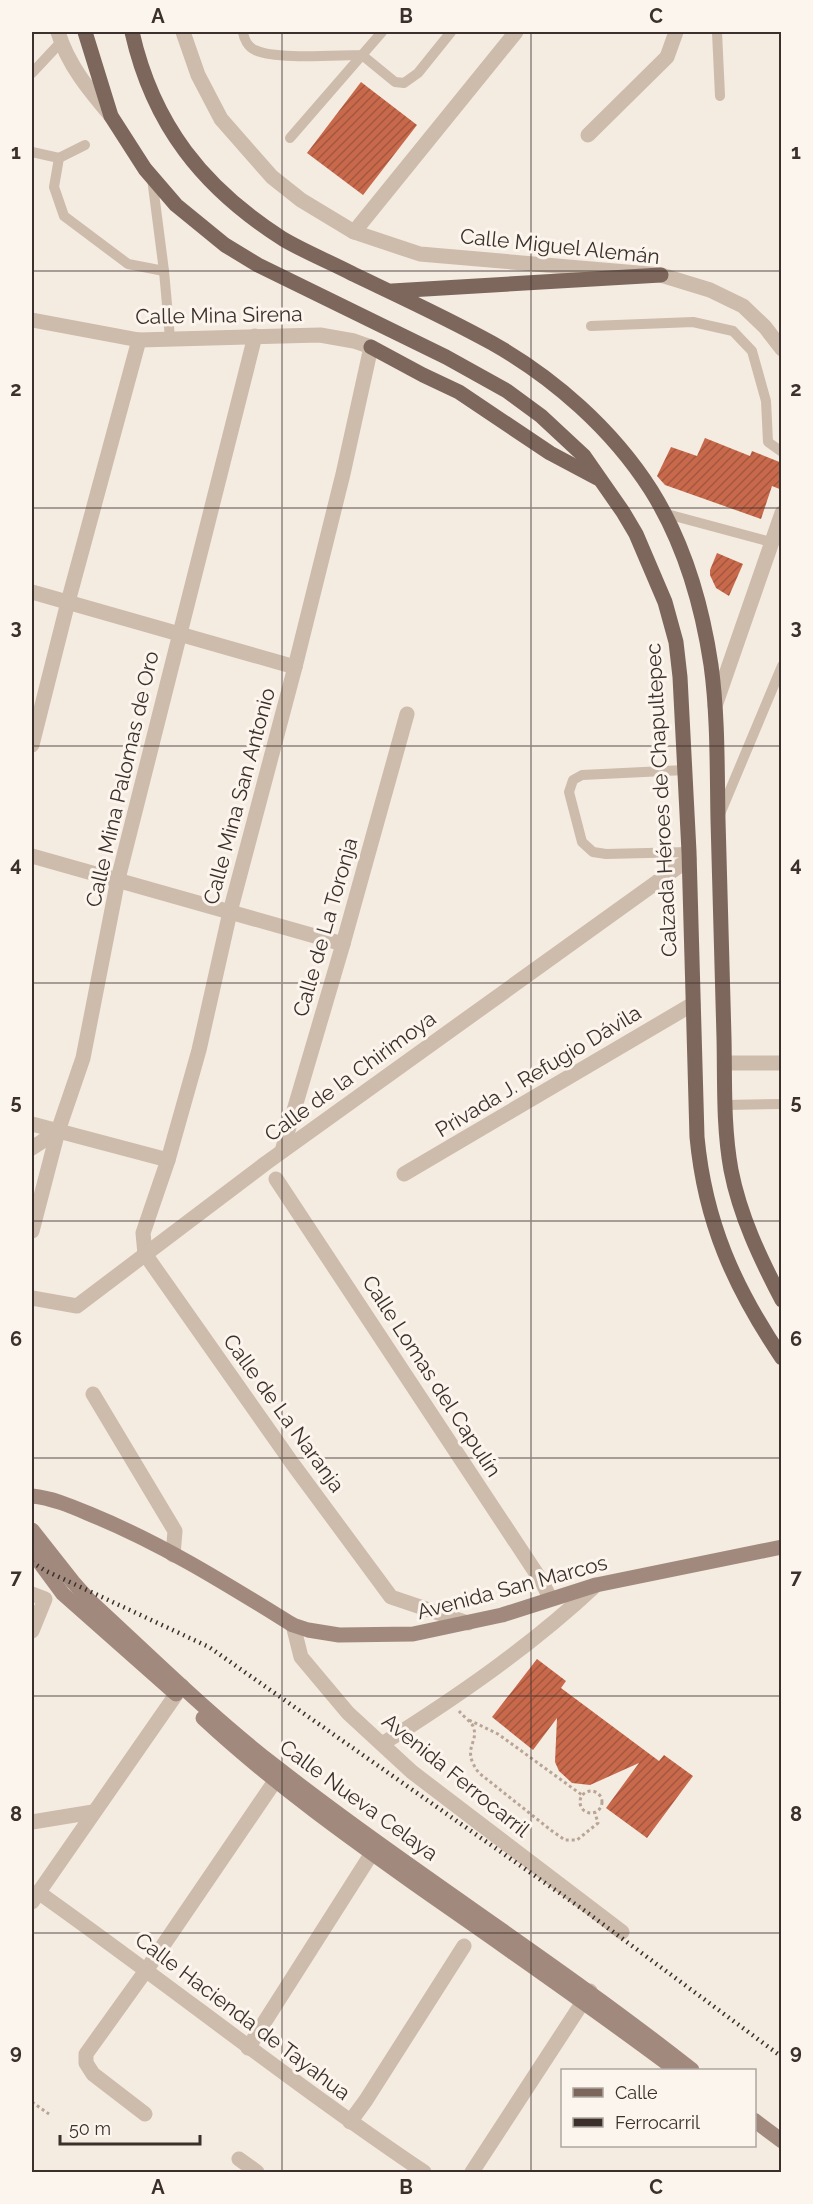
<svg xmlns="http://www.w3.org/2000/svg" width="813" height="2204" viewBox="0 0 813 2204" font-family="Raleway,sans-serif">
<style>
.building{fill:url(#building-hatch)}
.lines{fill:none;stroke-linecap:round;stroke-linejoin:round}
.path{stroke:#b9a596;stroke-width:3;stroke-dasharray:3 3;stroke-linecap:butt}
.service{stroke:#cdbbac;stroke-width:10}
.minor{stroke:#cdbbac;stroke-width:15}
.tertiary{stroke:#cdbbac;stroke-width:15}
.secondary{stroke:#a18a7d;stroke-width:15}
.primary{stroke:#7d675c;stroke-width:15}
.rail{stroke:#3b302b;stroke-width:4.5;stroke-dasharray:1.5 4.5;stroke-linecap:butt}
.grid{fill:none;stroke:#3b302b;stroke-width:1.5;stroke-opacity:0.55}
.labels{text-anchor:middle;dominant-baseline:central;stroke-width:6;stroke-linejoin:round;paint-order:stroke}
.street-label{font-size:21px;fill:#3b302b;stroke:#fbf5ee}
.neatline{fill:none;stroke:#3b302b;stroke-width:2}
.grid-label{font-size:20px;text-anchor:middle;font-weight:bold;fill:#3b302b}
</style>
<defs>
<pattern id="building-hatch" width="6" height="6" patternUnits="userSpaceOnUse" patternTransform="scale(1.5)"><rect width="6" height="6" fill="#c8694b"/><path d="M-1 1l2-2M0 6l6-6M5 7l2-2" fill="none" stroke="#a4573f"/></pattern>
</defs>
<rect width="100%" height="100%" fill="#f4ebe1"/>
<!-- building -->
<g class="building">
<path d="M 361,82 L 417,125 L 363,195 L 307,153 Z"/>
<path d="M 705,438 L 750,456 L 752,451 L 782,463 L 782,490 L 772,486 L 761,519 L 665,485 L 657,476 L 671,447 L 697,456 Z"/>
<path d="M 717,553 L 743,564 L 729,596 L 716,588 L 710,575 L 710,570 Z"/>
<path d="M 537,1659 L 566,1681 L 561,1688 L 659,1761 L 664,1755 L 693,1776 L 647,1838 L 606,1808 L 639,1763 L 590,1785 L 572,1783 L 559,1771 L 555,1762 L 557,1718 L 533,1750 L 492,1717 Z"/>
</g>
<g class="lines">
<!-- path -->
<g class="path">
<path d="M 459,1711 C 463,1716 470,1721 473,1726 C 480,1743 460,1748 479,1773 L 552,1831 L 565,1840 L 577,1840 L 598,1823 L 595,1813"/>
<path d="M 469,1720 L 498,1734 L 582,1795"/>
<circle cx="591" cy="1802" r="11"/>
<path d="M 32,2102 L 49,2114"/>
</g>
<!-- service -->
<g class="service">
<path d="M 243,32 C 244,39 248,47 255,50 C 274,60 337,55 362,55 L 382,32"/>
<path d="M 717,32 L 720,96"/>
<path d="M 32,73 L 61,42"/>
<path d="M 290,138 L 362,55 L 395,82 L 404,83 L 418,73 L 451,32"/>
<path d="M 85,145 L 59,158 L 54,187 L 64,216 L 128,264 L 164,271 L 152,178"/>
<path d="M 32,152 L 59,158"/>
<path d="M 164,271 L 170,338"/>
<path d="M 591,326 L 693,322 L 733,331 L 752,351 L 766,401 L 768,442 L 782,452"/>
<path d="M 663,513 L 771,542"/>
<path d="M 685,770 L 582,775 L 573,780 L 569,792 L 582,842 L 593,852 L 606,854 L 689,852"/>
<path d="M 720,814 L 782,666"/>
<path d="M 725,1105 L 782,1104"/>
</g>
<!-- minor -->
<g class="minor">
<path d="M 588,135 L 667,57 L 676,32"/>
<path d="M 354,232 L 516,32"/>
<path d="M 32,320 L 139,340 L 320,335 L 354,341 L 371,347 L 343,474 L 295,667 L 230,912 L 199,1050 L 168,1160 L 143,1233 L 145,1254 L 292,1463 L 391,1597 L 468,1623"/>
<path d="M 32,592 L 295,667"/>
<path d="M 32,745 L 68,602 L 139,340"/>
<path d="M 32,856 L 343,944"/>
<path d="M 725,1063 L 782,1063"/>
<path d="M 32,1124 L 168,1160"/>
<path d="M 32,1148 L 58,1131"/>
<path d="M 282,1151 L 343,944 L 407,714"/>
<path d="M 404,1174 L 693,1004"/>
<path d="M 276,1179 L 542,1582 L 550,1598"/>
<path d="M 32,1231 L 58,1131 L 83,1058 L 118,879 L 255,336"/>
<path d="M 32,1298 L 77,1306 L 266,1163 L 689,859"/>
<path d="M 93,1394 L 175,1531 L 173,1555"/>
<path d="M 32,1594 L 45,1599 L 32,1631"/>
<path d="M 293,1625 L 301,1657 L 348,1713 L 412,1772 L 622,1932"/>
<path d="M 382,1744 C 457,1697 531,1646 596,1585"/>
<path d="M 32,1822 L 93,1812"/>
<path d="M 38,1892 C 168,1984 292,2083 424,2172"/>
<path d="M 32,1902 L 182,1686"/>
<path d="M 248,2048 L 372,1853"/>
<path d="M 145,2114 L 93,2074 L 86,2063 L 86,2054 L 147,1969 L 275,1781"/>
<path d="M 350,2122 L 366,2100 L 464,1946"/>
<path d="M 239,2159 L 257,2172"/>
<path d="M 472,2172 L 590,1991"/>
</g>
<!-- tertiary -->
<g class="tertiary">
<path d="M 58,32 C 68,65 89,90 111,116"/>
<path d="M 183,32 L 198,75 L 221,119 L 272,177 L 301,200 L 354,232 L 420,254 L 661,275 L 710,290 L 743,306 L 765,327 L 782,349"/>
<path d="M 715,706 L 782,513"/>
</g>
<!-- secondary -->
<g class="secondary">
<path d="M 32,1496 C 53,1498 73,1507 92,1515 C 163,1544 228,1585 293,1625 L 308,1630 L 339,1635 L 413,1634 L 502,1615 L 596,1585 L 782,1547"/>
<path d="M 32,1530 L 73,1582 L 89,1600 C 150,1656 209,1715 275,1766 C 411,1872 557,1963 692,2070"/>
<path d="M 32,1552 L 63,1594 L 176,1694"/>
<path d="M 203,1718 C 274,1784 353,1840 432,1896 C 514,1953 596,2010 676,2070"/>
<path d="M 754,2120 L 782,2141"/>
</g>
<!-- primary -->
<g class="primary">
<path d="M 85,32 L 111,116 L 145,169 L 176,205 L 225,245 L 258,265 L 446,357 L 507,391 L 541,416 L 584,456 L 623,512 L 636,534 L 665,602 L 676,642 L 680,677 L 689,852 L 697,1137 C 705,1222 734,1287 782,1358"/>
<path d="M 132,32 C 153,125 203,188 283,239 C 305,252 330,262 353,274 C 399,296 447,318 492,343 C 554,378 612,429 651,490 C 683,541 702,605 711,665 C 718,716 717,769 718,820 C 720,893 722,965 724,1038 C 725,1082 723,1126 731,1170 C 740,1216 760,1258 782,1300"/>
<path d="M 392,291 L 661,275"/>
<path d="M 371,347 L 423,375 L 459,392 L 550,453 L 597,478"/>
</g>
<!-- rail -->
<path class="rail" d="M 32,1562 L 44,1570 L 209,1647 L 585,1911 L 782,2057"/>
</g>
<!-- grid -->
<path class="grid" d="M 282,32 L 282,2172M 531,32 L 531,2172M 32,271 L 782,271M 32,508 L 782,508M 32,746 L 782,746M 32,983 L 782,983M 32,1221 L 782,1221M 32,1458 L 782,1458M 32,1696 L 782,1696M 32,1933 L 782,1933"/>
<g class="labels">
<!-- street labels -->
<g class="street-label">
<text transform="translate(560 246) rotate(6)">Calle Miguel Alemán</text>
<text transform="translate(219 315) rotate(-1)">Calle Mina Sirena</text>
<text transform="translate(122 779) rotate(-77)">Calle Mina Palomas de Oro</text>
<text transform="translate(239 796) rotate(-75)">Calle Mina San Antonio</text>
<text transform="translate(661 800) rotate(-93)">Calzada Héroes de Chapultepec</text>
<text transform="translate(325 927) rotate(-74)">Calle de La Toronja</text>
<text transform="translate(538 1071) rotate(-31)">Privada J. Refugio Dávila</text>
<text transform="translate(350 1076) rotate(-36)">Calle de la Chirimoya</text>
<text transform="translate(432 1376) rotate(57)">Calle Lomas del Capulín</text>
<text transform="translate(284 1413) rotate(54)">Calle de La Naranja</text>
<text transform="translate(512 1587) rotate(-15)">Avenida San Marcos</text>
<text transform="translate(456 1775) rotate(39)">Avenida Ferrocarril</text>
<text transform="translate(359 1800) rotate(36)">Calle Nueva Celaya</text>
<text transform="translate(243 2016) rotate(37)">Calle Hacienda de Tayahua</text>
</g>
</g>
<!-- border -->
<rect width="813" height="2204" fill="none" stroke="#fbf5ee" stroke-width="66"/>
<!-- legend -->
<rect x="561" y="2069" width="195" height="78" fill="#fbf5ee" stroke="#aea6a0" stroke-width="1.5"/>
<rect x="573" y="2088" width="30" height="9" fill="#7d675c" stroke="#aea6a0" stroke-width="1.5"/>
<text x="615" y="2099" font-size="18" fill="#3b302b">Calle</text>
<rect x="573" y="2118" width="30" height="9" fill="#3b302b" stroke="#aea6a0" stroke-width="1.5"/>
<text x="615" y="2129" font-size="18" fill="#3b302b">Ferrocarril</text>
<!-- scale -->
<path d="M60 2135v9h140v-9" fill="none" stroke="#3b302b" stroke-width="3"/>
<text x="69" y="2135" font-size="18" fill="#3b302b" stroke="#fbf5ee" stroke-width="4.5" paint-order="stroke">50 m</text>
<rect x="33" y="33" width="747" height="2138" class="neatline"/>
<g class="grid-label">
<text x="158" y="23">A</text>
<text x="406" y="23">B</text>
<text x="656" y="23">C</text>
<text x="16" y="159">1</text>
<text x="796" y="159">1</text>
<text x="16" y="396">2</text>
<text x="796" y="396">2</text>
<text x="16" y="634">3</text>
<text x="796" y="634">3</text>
<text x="16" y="871">4</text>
<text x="796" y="871">4</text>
<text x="16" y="1109">5</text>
<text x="796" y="1109">5</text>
<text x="16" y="1346">6</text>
<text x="796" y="1346">6</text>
<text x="16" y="1584">7</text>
<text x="796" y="1584">7</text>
<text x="16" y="1821">8</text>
<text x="796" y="1821">8</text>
<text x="16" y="2059">9</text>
<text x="796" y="2059">9</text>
<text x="158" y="2194">A</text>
<text x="406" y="2194">B</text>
<text x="656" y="2194">C</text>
</g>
</svg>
